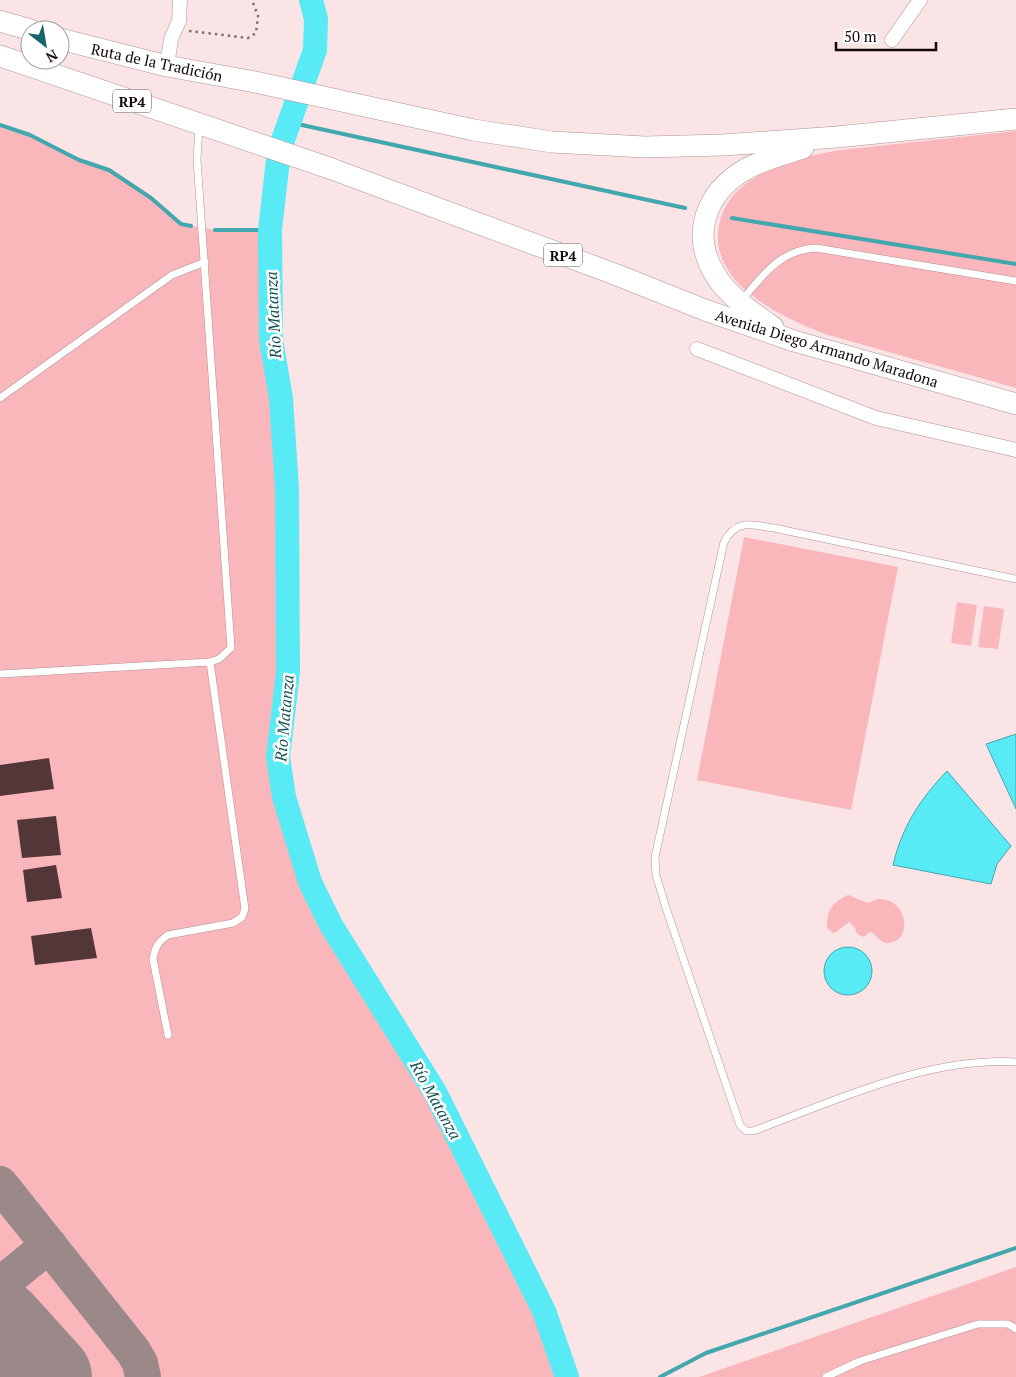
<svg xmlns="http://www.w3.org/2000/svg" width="1016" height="1377" viewBox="0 0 1016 1377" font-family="'PT Serif',serif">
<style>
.green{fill:#fab7bb}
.water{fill:#58ebf5;stroke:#43a7ae}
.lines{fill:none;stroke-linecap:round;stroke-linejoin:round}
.stream{stroke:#43a7ae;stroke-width:4}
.river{stroke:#58ebf5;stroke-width:24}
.taxiway{stroke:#9b898a;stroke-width:36}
.runway{stroke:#9b898a;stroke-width:90}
.building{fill:#533638}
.service-casing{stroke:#b29092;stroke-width:8}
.minor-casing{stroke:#b29092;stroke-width:15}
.primary-casing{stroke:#b29092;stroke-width:22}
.path{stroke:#827172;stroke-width:2.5;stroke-dasharray:2.5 4;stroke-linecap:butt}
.service{stroke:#fff;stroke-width:7}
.minor{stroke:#fff;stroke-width:14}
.primary{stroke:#fff;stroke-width:21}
.labels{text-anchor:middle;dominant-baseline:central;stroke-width:5;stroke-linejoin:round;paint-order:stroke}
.shield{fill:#fff;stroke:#5a5252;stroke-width:1}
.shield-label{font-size:14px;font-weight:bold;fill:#130808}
.street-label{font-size:15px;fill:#130808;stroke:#fff}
.water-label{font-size:16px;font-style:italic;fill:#145357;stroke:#fff}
</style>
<rect width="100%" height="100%" fill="#fbe4e5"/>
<!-- green -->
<g class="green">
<path d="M 0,125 L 30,135 L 79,160 L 109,170 L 151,198 L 181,224 L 215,230 L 270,230 L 271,340 L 281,398 L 287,489 L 288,672 L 278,757 L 284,797 L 310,882 L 331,925 L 435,1092 L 544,1311 L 567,1377 L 0,1377 Z"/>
<path d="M 1016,131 L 1016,388 L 825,334 C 795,322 766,309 742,287 C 729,275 717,255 718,237 C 719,176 792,158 841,150 Z"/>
<path d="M 744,537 L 898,567 L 851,810 L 697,780 Z"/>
<path d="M 957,602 L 977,605 L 971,646 L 951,643 Z"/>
<path d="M 984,606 L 1004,609 L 998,649 L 978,647 Z"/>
<path d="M 848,895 L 868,903 C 872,902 875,899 879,899 C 907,898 914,940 889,943 C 880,944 877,934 870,932 L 864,937 L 857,934 L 855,928 L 849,922 L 836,932 L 833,933 L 827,928 C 826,910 833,902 848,895 Z"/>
<path d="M 1016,1267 L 1016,1377 L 699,1377 Z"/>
</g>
<!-- water -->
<g class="water">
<path d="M 1016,734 L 1016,809 L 986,744 Z"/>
<path d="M 947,771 L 1011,846 L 997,864 L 991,884 L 893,865 C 902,827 920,799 947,771 Z"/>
<circle cx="848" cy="971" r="24"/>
</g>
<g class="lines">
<!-- stream -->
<g class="stream">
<path d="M 288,122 L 685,208"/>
<path d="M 0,125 L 30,135 L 79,160 L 109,170 L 151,198 L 181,224 L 191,226"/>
<path d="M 732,218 L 1016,264"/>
<path d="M 215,230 L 270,230"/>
<path d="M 660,1377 L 706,1353 L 1016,1248"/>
</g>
<!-- river -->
<path class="river" d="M 311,0 L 316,19 L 315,50 L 279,151 L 270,230 L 271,340 L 281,398 L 287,489 L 288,672 L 278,757 L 284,797 L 310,882 L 331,925 L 435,1092 L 544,1311 L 567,1377"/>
<!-- taxiway -->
<g class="taxiway">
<path d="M 0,1184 L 133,1351 L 140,1363 L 143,1377"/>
<path d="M 0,1285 L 49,1245"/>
</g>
<!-- runway -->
<path class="runway" d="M 0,1325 L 47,1377"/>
</g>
<!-- building -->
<g class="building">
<path d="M 49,758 L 54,789 L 0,796 L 0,765 Z"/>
<path d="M 56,816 L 61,855 L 22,858 L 17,820 Z"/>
<path d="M 56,865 L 62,898 L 27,902 L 23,870 Z"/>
<path d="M 91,928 L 97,958 L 35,965 L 31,936 Z"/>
</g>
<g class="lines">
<defs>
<g id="service">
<path d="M 742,300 C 763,275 780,250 816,248 L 1016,281"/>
<path d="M 0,398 L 172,275 L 205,262"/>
<path d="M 1016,579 L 774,528 C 751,525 737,518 724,542 L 655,857 L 656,875 L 666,908 L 740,1125 L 746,1131 L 753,1131 C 836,1101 926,1057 1016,1062"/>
<path d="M 0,674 L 210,662 L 219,659 L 231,648 L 197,160 L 199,126"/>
<path d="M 168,1035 L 153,959 C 155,947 158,942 168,935 L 233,923 L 242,917 L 245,909 L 210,662"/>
<path d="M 826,1377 L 860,1361 L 978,1324 L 1008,1324 L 1016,1329"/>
</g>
<g id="minor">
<path d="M 892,40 L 920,0"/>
<path d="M 167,66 L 171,39 L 179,21 L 180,0"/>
<path d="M 697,349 L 876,418 L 1016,450"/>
</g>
<g id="primary">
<path d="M 0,21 L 31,30"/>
<path d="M 60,39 L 167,66 L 255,82 L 474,130 L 552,142 L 645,147 L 723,145 L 837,137 L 1016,119"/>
<path d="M 0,56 L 332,169 L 617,275 L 705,310 L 794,341 L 1016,404"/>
<path d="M 773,327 C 753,313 729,297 716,276 C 690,235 705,193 746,169 C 764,159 784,154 803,148"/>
</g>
</defs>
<!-- service casing -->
<use href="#service" class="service-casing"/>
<!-- minor casing -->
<use href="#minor" class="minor-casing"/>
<!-- primary casing -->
<use href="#primary" class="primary-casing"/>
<!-- path -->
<path class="path" d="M 189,31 L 248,38 L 256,33 L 258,16 L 252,0"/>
<!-- service -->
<use href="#service" class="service"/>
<!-- minor -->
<use href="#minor" class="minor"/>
<!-- primary -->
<use href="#primary" class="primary"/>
</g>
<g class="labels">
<!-- shield labels -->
<g class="shield">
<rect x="113" y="89.5" width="38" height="23" rx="4"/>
<rect x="544" y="243.5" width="38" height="23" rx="4"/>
</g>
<g class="shield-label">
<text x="132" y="101">RP4</text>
<text x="563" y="255">RP4</text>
</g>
<!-- street labels -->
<g class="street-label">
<text transform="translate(157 62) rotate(12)">Ruta de la Tradición</text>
<text transform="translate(827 348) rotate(17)">Avenida Diego Armando Maradona</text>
</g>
<!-- water labels -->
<g class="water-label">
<text transform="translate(273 315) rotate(-93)">Río Matanza</text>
<text transform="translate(284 718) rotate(-85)">Río Matanza</text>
<text transform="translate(436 1100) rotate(61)">Río Matanza</text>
</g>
</g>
<!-- north arrow -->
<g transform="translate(45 45) rotate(149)"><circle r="24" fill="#ffffff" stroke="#a19c9c"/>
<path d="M0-4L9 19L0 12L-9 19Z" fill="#16656a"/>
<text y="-8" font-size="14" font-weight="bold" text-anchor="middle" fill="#130808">N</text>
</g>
<!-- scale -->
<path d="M836 42v8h100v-8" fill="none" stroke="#130808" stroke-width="2.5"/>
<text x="844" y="42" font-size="15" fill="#130808" stroke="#ffffff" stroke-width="4" paint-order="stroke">50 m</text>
</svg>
